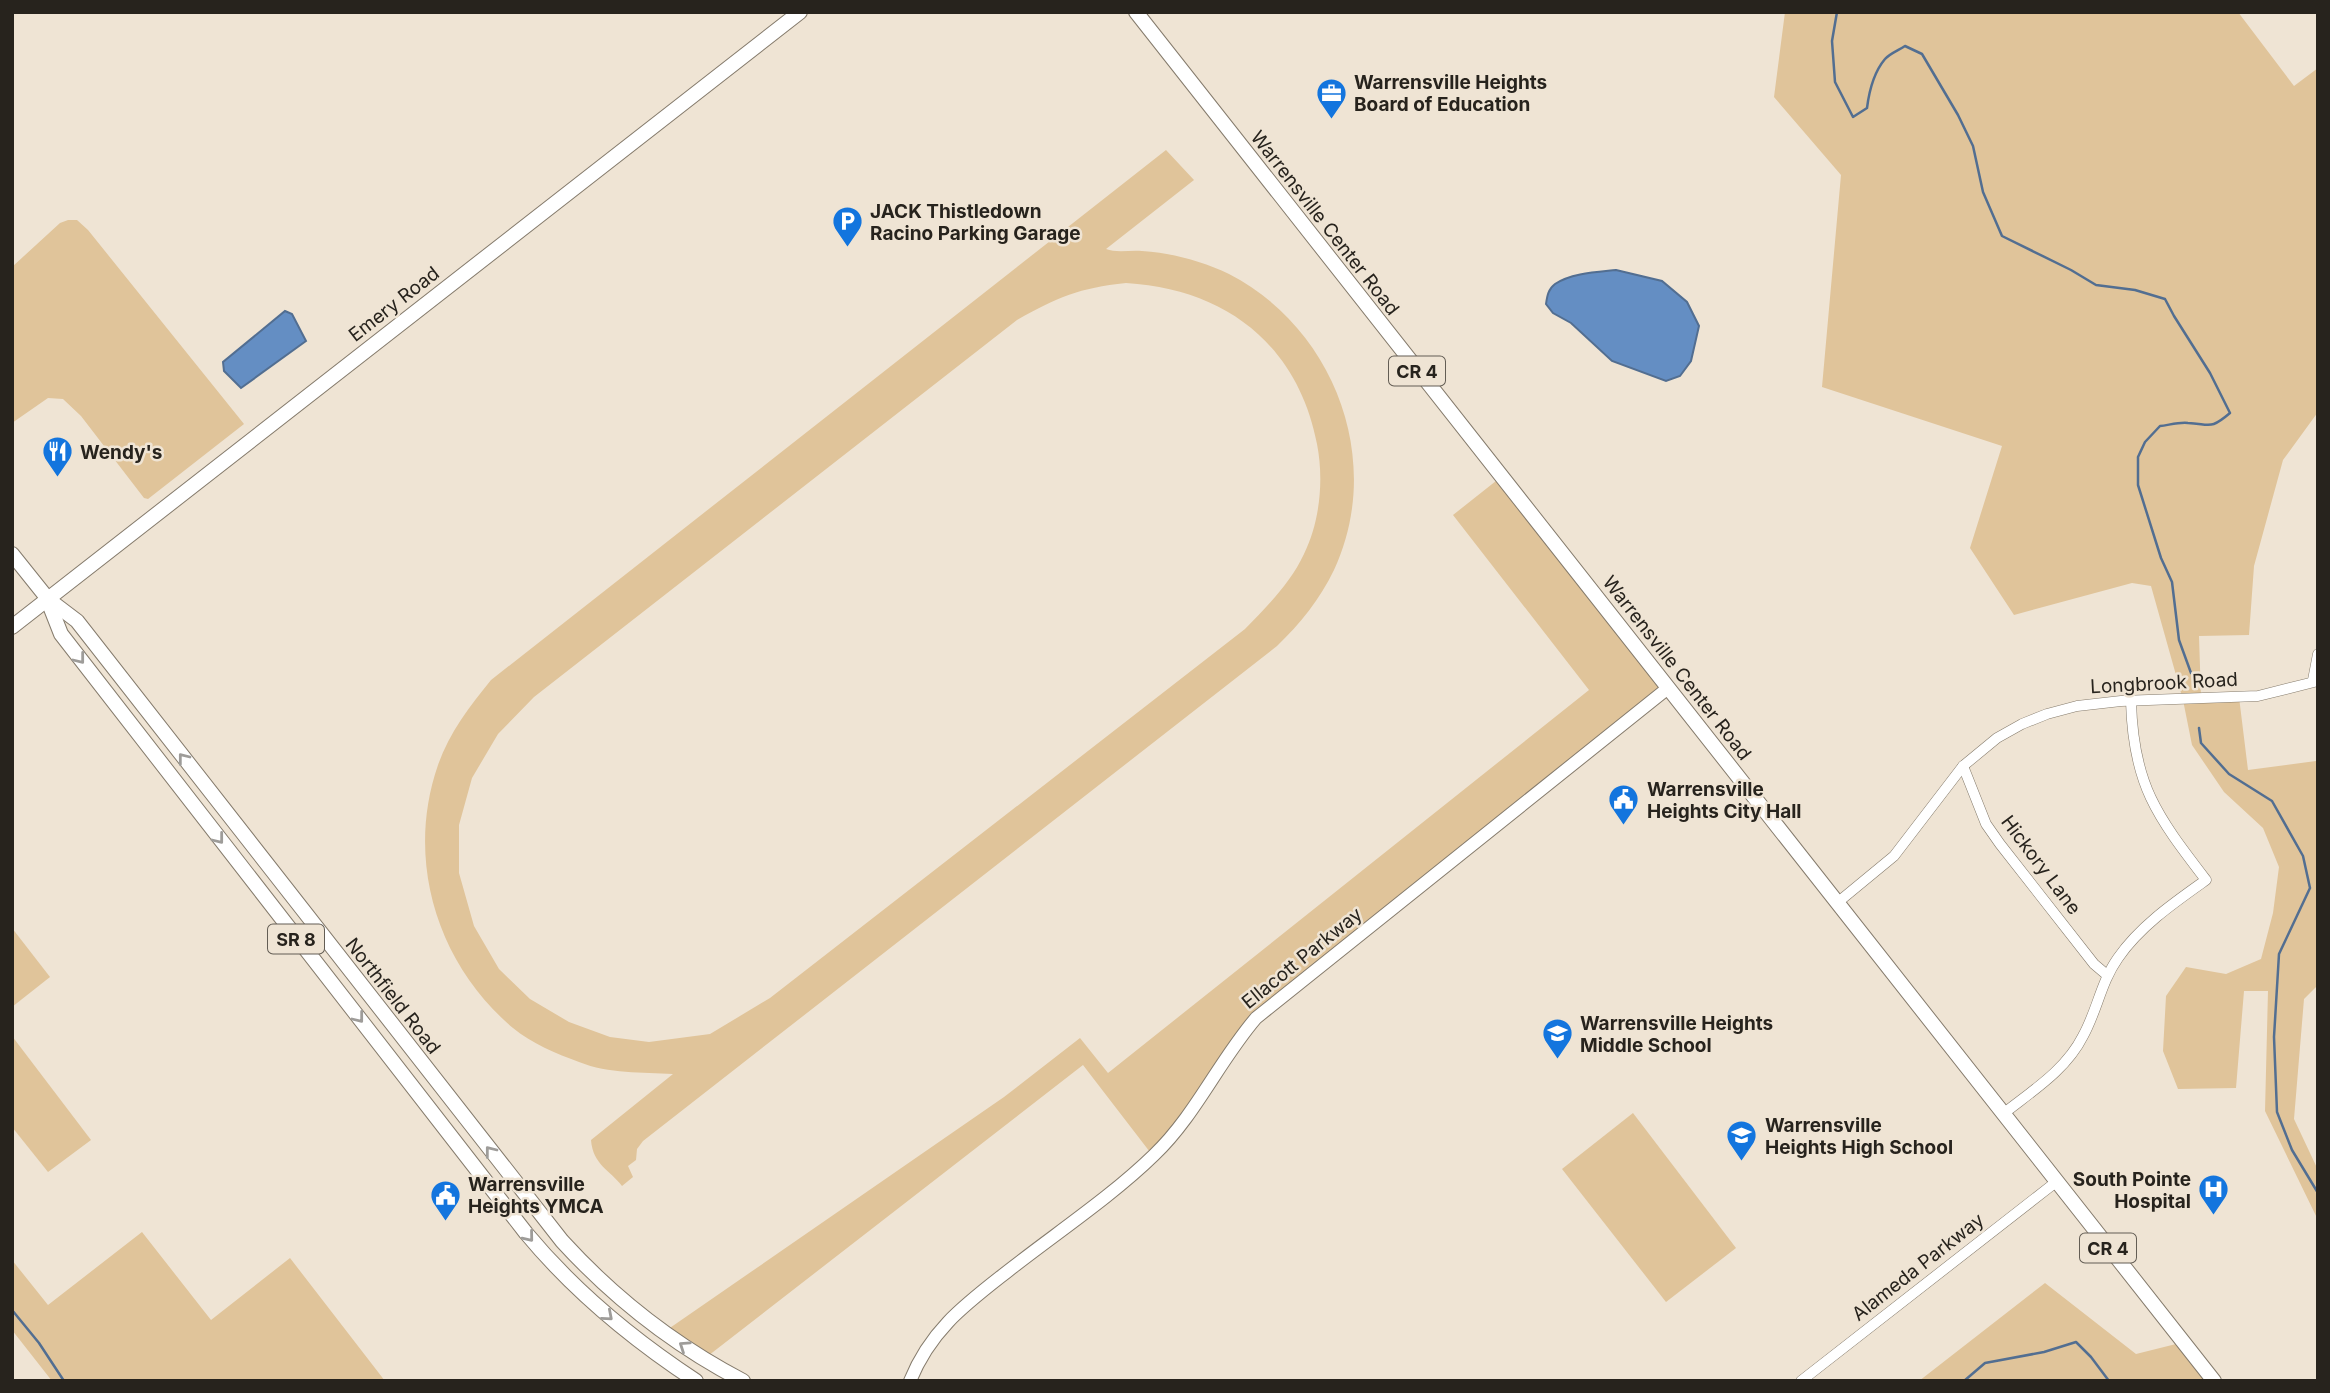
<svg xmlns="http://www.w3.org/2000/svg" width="2330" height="1393" viewBox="0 0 2330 1393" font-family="Inter,sans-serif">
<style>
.green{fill:#e0c49a;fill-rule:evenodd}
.water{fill:#648ec3;stroke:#526e91;stroke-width:2}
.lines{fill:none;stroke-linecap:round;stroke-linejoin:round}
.stream{stroke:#526e91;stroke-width:2.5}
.minor-casing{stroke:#857b6c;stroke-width:11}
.tertiary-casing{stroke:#857b6c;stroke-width:14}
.secondary-casing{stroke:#857b6c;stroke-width:16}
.primary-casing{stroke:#857b6c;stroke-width:16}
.minor{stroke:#fff;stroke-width:10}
.tertiary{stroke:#fff;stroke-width:12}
.secondary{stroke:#fff;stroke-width:14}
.primary{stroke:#fff;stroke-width:14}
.oneway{stroke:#9e9c99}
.labels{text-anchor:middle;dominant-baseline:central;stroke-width:5;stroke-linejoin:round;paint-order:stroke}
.shield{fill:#efe4d4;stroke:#635d54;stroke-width:2}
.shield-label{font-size:18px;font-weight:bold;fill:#27231d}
.poi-label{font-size:19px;font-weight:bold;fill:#27231d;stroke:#efe4d4;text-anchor:start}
.street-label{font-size:19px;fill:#27231d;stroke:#efe4d4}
</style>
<rect width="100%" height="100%" fill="#efe4d4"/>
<!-- green -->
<g class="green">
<path d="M 1785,12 L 2238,12 L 2294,86 L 2318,68 L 2318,412 L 2283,460 L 2254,566 L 2249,635 L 2199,636 L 2201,698 L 2239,697 L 2248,770 L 2316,761 L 2318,768 L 2318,985 L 2304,999 L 2294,1119 L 2318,1170 L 2318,1220 L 2265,1111 L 2268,991 L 2244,991 L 2236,1088 L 2178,1089 L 2163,1051 L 2166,996 L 2186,967 L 2226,974 L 2261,959 L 2273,913 L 2279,867 L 2263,828 L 2224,792 L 2192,745 L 2183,700 L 2151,586 L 2132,583 L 2014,615 L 1970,548 L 2002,446 L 1822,387 L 1841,175 L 1774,97 Z"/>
<path d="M 1166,150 L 1194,180 L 1106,249 C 1116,253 1130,250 1142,251 C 1172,253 1202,261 1229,274 C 1334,328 1385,460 1334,570 C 1320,599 1300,624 1277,646 L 643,1141 L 637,1149 L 636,1160 L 628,1166 L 633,1177 L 622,1186 C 610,1170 593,1165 591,1140 L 673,1074 C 642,1072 609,1074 579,1062 C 557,1054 531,1043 513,1028 C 437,964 405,860 438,765 C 449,733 470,706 491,680 ZM 1126,283 C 1226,289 1298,345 1317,444 C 1324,480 1320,521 1304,554 C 1290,584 1267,606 1245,629 L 770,998 L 710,1034 L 649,1042 L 610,1037 L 569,1022 L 530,999 L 499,969 L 474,926 L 459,873 L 459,825 L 472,778 L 498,734 L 534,697 L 1017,320 C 1058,297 1079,288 1126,283 Z"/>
<path d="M 68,220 L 77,220 L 88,230 L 244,424 L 148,499 L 144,498 L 81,416 L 63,399 L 48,398 L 12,423 L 12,267 L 60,223 Z"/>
<path d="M 1501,477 L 1668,688 L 1256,1018 L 1153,1156 L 1083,1065 L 704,1359 L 664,1332 L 1004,1097 L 1080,1038 L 1108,1073 L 1589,690 L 1453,515 Z"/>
<path d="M 12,928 L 50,977 L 12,1007 Z"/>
<path d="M 12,1036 L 91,1140 L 48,1172 L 12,1127 Z"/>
<path d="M 1633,1113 L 1736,1248 L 1666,1302 L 1562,1169 Z"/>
<path d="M 142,1232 L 211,1320 L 290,1258 L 385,1381 L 52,1381 L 12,1330 L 12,1260 L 48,1305 Z"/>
<path d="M 2045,1283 L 2136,1354 L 2184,1342 L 2214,1381 L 1919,1381 Z"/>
</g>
<!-- water -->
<g class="water">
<path d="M 1616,270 L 1662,281 L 1687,302 L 1699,326 L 1691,361 L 1680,376 L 1666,381 L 1612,361 L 1571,323 L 1553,313 L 1546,304 C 1547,297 1548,289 1555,284 C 1571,273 1597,272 1616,270 Z"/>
<path d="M 285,311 L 292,314 L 306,341 L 241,388 L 224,371 L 223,362 Z"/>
</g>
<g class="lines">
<!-- stream -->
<g class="stream">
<path d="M 1837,12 L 1832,41 L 1835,82 L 1853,117 L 1867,108 C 1869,92 1874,72 1885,59 C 1889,54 1899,50 1905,46 L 1922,54 L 1958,115 L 1973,146 L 1983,192 L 2002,236 L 2071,270 L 2096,285 L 2135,290 L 2165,299 L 2174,316 L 2210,373 L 2230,413 C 2210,430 2211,424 2188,423 C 2179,422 2169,425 2160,426 L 2145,442 L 2138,457 L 2138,485 L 2161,558 L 2172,582 L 2179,640 L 2191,673"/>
<path d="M 2199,728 L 2201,743 L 2229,774 L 2272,801 L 2303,856 L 2310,888 L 2279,954 L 2274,1037 L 2277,1112 L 2292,1150 L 2318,1193"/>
<path d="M 12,1310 L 39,1343 L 64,1381"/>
<path d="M 1964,1381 L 1985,1363 L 2044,1352 L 2076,1342 L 2091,1357 L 2109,1381"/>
</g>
<defs>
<g id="minor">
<path d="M 2313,680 L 2318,654"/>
<path d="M 1963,766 L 1986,824 L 2000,844 L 2094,964 L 2107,975"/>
<path d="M 1837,903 L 1894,856 L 1963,766 L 1997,738 L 2022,724 L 2047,714 L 2077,706 L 2121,701 L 2258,696 L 2318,681"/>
<path d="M 2003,1114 C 2032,1091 2066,1070 2083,1036 C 2097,1011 2101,982 2118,958 C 2140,926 2175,902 2206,880 C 2157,816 2133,785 2131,701"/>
<path d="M 1801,1381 L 2056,1182"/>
</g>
<path id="tertiary" d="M 910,1381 C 931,1329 966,1304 1008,1271 C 1055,1234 1112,1196 1154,1155 C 1195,1116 1219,1061 1256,1018 L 1668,688"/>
<path id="secondary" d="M 12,627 L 800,12"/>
<g id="primary">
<path d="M 1136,12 L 2214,1381"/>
<path d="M 12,554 L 48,599 L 77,621 L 562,1241 C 614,1298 674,1345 743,1381"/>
<path d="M 48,601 L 61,634 L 526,1233 C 575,1292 632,1339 696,1381"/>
</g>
</defs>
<!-- minor casing -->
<use href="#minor" class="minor-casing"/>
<!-- tertiary casing -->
<use href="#tertiary" class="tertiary-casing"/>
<!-- secondary casing -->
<use href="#secondary" class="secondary-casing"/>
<!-- primary casing -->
<use href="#primary" class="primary-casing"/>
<!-- minor -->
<use href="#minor" class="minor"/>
<!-- tertiary -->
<use href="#tertiary" class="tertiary"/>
<!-- secondary -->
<use href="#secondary" class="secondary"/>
<!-- primary -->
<use href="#primary" class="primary"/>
</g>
<!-- one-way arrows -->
<defs><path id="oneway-chevron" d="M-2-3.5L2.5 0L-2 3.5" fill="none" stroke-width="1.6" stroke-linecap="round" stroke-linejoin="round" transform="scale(1.75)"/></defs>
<g class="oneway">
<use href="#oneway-chevron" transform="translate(80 659) rotate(52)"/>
<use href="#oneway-chevron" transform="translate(183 758) rotate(-128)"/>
<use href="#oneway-chevron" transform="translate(219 839) rotate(52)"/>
<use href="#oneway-chevron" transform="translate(359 1018) rotate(52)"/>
<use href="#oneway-chevron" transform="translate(490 1151) rotate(-128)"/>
<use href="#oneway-chevron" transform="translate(529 1237) rotate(51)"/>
<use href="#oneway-chevron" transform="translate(608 1316) rotate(41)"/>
<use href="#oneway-chevron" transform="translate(684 1346) rotate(-146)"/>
</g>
<!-- icons -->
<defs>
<symbol id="office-pin" viewBox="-11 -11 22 30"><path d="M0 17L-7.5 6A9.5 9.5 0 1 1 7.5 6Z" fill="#1375de" stroke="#efe4d4"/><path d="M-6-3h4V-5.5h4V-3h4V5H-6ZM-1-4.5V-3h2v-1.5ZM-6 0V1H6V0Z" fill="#fff"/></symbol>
<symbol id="parking-pin" viewBox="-11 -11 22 30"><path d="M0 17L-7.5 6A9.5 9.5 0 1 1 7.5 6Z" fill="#1375de" stroke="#efe4d4"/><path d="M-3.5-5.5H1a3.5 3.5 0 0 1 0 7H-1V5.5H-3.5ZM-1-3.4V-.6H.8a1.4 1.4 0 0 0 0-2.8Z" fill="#fff"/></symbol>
<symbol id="restaurant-pin" viewBox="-11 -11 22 30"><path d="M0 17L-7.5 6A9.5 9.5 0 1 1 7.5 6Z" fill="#1375de" stroke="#efe4d4"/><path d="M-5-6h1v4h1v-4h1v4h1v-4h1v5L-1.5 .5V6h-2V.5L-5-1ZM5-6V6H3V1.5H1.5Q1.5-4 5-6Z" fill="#fff"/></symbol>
<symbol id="civic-pin" viewBox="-11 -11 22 30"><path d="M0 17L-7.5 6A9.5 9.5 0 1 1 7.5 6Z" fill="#1375de" stroke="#efe4d4"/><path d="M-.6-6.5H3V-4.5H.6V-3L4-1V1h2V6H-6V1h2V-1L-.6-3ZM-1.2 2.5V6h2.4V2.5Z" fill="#fff"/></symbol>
<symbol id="school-pin" viewBox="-11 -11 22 30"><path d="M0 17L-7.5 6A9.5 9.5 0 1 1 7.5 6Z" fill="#1375de" stroke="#efe4d4"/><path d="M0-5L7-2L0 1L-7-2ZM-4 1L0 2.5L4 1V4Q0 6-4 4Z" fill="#fff"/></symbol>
<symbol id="hospital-pin" viewBox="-11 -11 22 30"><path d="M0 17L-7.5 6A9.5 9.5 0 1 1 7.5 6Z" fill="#1375de" stroke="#efe4d4"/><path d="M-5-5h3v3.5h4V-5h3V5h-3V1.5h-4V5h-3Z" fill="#fff"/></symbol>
</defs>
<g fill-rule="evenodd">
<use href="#office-pin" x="1314" y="76" width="35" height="47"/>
<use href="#parking-pin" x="830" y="204" width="35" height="47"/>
<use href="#restaurant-pin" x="40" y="434" width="35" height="47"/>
<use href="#civic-pin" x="1606" y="782" width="35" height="47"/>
<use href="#school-pin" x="1540" y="1016" width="35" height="47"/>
<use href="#school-pin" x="1724" y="1118" width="35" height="47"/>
<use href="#hospital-pin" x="2196" y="1172" width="35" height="47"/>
<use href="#civic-pin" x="428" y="1178" width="35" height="47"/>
</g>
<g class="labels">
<!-- shield labels -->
<g class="shield">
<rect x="1389" y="356.5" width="56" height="29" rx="5"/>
<rect x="268" y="924.5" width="56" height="29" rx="5"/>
<rect x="2080" y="1233.5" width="56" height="29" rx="5"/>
</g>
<g class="shield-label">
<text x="1417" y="371">CR 4</text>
<text x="296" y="939">SR 8</text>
<text x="2108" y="1248">CR 4</text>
</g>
<!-- poi labels -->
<g class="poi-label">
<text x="1354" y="82">Warrensville Heights<tspan x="1354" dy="22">Board of Education</tspan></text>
<text x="870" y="211">JACK Thistledown<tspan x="870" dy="22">Racino Parking Garage</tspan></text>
<text x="80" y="452">Wendy's</text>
<text x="1647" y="789">Warrensville<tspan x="1647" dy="22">Heights City Hall</tspan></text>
<text x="1580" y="1023">Warrensville Heights<tspan x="1580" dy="22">Middle School</tspan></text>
<text x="1765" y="1125">Warrensville<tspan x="1765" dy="22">Heights High School</tspan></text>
<text x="2191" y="1179" text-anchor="end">South Pointe<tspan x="2191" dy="22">Hospital</tspan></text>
<text x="468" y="1184">Warrensville<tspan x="468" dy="22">Heights YMCA</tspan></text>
</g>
<!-- street labels -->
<g class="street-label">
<text transform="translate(1325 223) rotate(52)">Warrensville Center Road</text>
<text transform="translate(394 304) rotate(-38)">Emery Road</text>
<text transform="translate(1677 668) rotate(52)">Warrensville Center Road</text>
<text transform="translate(2164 683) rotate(-3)">Longbrook Road</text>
<text transform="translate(2041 865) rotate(53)">Hickory Lane</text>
<text transform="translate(1302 958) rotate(-39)">Ellacott Parkway</text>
<text transform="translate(393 996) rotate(52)">Northfield Road</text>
<text transform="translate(1918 1267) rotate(-38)">Alameda Parkway</text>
</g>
</g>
<!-- border -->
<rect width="2330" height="1393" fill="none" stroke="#27231d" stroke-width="28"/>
</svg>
